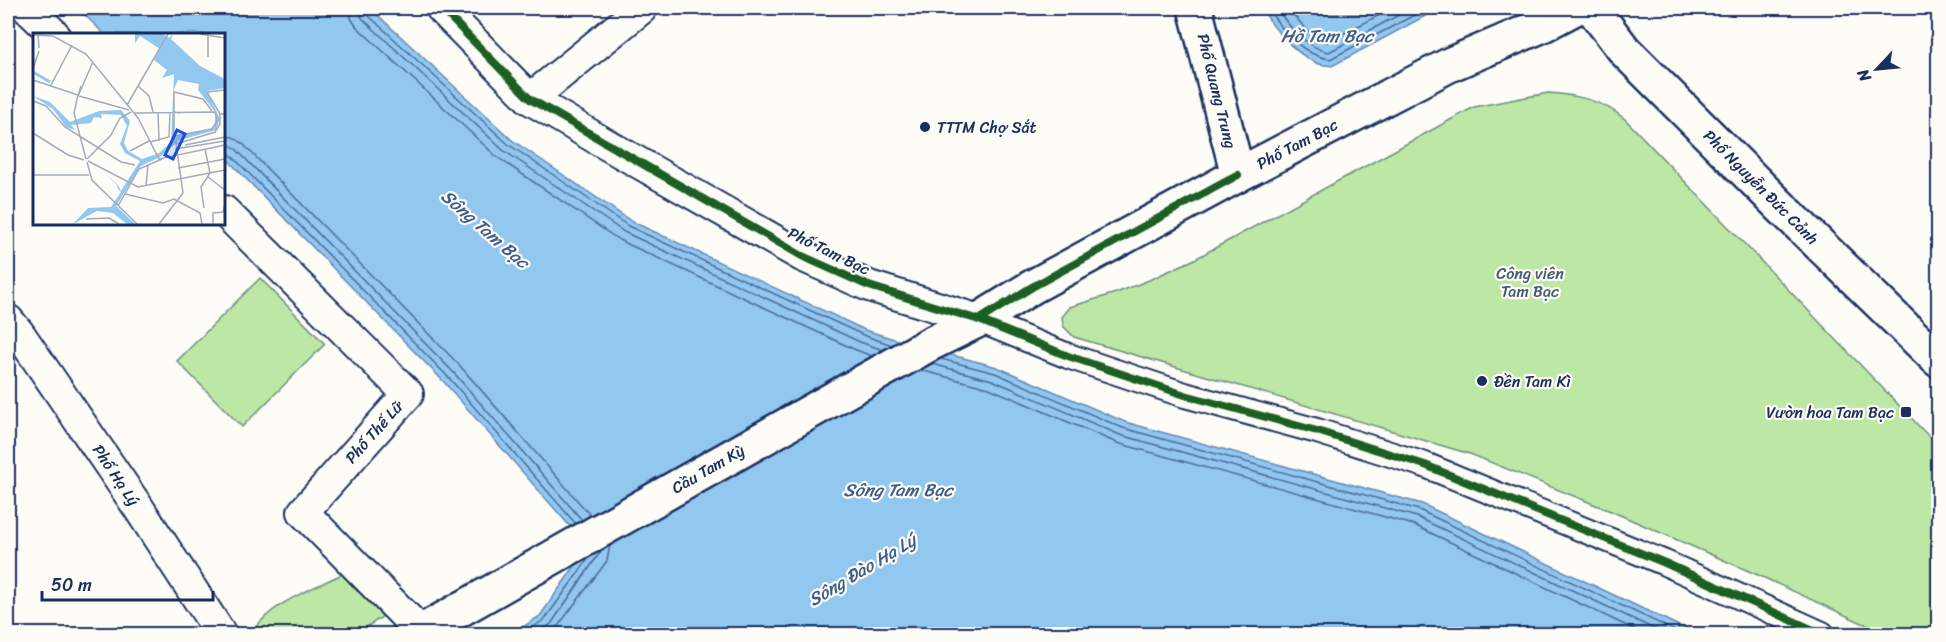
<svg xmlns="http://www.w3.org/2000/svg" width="1946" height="642" viewBox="0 0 1946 642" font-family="Sriracha,sans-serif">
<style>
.green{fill:#bde7a4;stroke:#6c8b81;stroke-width:1.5}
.water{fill:#92c7f0;stroke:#628ab6;stroke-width:1.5}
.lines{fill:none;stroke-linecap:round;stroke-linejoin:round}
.shore{stroke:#4b6c98;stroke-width:1.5}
.minor-casing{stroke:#1b2f5e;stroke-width:28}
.tertiary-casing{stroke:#1b2f5e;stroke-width:34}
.secondary-casing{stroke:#1b2f5e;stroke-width:38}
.minor{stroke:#fdfcf7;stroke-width:24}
.tertiary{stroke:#fdfcf7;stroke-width:30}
.secondary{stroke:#fdfcf7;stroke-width:33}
.cycleway-casing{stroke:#fdfcf7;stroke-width:11}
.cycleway{stroke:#1b5e20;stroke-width:8}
.poi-dot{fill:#1b2f5e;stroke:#fdfcf7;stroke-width:2}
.labels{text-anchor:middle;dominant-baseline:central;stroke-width:4.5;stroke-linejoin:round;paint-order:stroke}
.street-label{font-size:16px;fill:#1b2f5e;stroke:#fdfcf7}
.poi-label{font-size:16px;fill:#1b2f5e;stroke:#fdfcf7;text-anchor:start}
.park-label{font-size:16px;fill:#445d70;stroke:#fdfcf7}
.water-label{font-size:18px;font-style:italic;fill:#3f5d8a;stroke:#fdfcf7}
.inset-river{fill:none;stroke:#92c7f0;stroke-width:3}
.inset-road{fill:none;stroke:#a3aaba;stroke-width:1.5}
.view{fill:#1d4ed8;fill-opacity:0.15;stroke:#1d4ed8;stroke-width:3}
.inset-edge{fill:none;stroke:#1b2f5e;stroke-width:3}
</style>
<rect width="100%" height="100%" fill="#fdfcf7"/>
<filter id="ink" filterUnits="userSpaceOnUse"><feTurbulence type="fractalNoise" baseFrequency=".0167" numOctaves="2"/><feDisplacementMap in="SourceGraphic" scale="12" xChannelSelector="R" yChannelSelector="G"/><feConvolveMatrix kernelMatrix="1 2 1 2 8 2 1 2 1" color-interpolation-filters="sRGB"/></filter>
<g filter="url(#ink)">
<!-- green -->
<g class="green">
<path d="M 1548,93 C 1577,95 1602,100 1625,119 L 1938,446 L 1938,634 L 1886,634 L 1758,575 L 1613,512 L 1470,454 L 1074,337 L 1063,326 L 1062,317 L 1070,307 L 1116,293 L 1149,280 L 1193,260 L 1474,107 Z"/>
<path d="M 260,278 L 325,344 L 242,427 L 177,361 Z"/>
<path d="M 342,574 L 385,615 L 356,634 L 254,634 L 253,631 C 273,602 312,589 342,574 Z"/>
</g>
<!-- water -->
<g class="water">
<path d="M 78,8 L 370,8 L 512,140 L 631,221 L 865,330 L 907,343 L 997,367 L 1125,422 L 1422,504 L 1696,634 L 512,634 L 540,616 L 588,547 L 444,382 L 224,156 L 224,34 L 104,34 Z"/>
<path d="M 1262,8 L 1440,8 L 1332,66 C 1326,65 1319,65 1314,62 C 1292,50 1273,29 1262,8 Z"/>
</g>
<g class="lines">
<!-- shore -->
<g class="shore">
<path d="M 350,8 L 351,18 L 356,26 L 497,157 L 619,240 L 856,350 L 872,356"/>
<path d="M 359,8 L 360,14 L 363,19 L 503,150 L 624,232 L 860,342 L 883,350"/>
<path d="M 366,8 L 368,15 L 508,144 L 628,226 L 863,335 L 892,345"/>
<path d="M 1268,8 C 1281,30 1304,56 1330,59 L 1428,8"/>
<path d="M 1277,8 C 1287,25 1308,49 1329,52 L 1412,8"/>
<path d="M 1287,8 L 1308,31 L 1327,42 L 1393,8"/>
<path d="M 224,136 L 233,137 L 242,143 L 461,367 L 590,515"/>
<path d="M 224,145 L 230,145 L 236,149 L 454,373 L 582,520"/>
<path d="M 224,152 L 230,154 L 449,378 L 576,524"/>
<path d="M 941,359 L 995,373 L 1123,428 L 1419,510 L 1682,634"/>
<path d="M 932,364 L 992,380 L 1120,435 L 1417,517 L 1665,634"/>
<path d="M 920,370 L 989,388 L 1117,443 L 1414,525 L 1644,634"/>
<path d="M 523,634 L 545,619 L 589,558"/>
<path d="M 536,634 L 551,624 L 601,551"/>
<path d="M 552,634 L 607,561 L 610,545"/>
</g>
<defs>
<path id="minor" d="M 979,320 L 1068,356 L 1185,395 L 1317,431 L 1425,465 L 1665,563 L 1822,634"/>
<g id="tertiary">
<path d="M 27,8 L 54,34"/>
<path d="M 441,8 L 530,99 L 604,143 L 802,256 L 869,286 L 979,320"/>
<path d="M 530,99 L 642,8"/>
<path d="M 224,211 L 408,394 L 303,512 L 421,632"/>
<path d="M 8,320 L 19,333 L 138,507 L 221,634"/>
</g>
<g id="secondary">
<path d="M 1195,8 L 1238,175"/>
<path d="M 1592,8 L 1625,51 L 1782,208 L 1938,360"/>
<path d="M 417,634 L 930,344 L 979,320 L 1032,287 L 1238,175 L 1451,64 L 1543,25 L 1575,8"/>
</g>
</defs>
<!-- minor casing -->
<use href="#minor" class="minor-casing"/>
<!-- tertiary casing -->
<use href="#tertiary" class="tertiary-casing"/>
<!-- secondary casing -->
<use href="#secondary" class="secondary-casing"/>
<!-- minor -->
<use href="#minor" class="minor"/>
<!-- tertiary -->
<use href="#tertiary" class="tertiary"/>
<!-- secondary -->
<use href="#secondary" class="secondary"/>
<defs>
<g id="cycleway">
<path d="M 441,8 L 530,99 L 802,256 L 869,286 L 979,320 L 1068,356 L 1185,395 L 1317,431 L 1425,465 L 1665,563 L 1822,634"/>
<path d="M 979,320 L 1032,287 L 1238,175"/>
</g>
</defs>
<!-- cycleway casing -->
<use href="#cycleway" class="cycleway-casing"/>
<!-- cycleway -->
<use href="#cycleway" class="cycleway"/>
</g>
</g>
<!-- markers -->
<g class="poi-dot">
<circle cx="925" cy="127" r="6"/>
<circle cx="1482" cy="381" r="6"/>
<rect x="1900" y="406" width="12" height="12" rx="3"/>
</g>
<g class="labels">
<!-- street labels -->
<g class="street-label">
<text transform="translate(1217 91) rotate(76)">Phố Quang Trung</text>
<text transform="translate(1297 144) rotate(-28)">Phố Tam Bạc</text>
<text transform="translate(1761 187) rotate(45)">Phố Nguyễn Đức Cảnh</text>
<text transform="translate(829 251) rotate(26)">Phố Tam Bạc</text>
<text transform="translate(374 432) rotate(-48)">Phố Thế Lữ</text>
<text transform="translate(708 469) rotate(-30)">Cầu Tam Kỳ</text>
<text transform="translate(116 475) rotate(56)">Phố Hạ Lý</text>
</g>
<!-- poi labels -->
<g class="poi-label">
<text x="937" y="127">TTTM Chợ Sắt</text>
<text x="1494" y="381">Đền Tam Kì</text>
<text x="1894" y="412" text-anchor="end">Vườn hoa Tam Bạc</text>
</g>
<!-- park labels -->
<g class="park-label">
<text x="1530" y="273">Công viên<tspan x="1530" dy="18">Tam Bạc</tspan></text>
</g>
<!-- water labels -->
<g class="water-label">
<text x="1327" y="36">Hồ Tam Bạc</text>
<text transform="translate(485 229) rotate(41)">Sông Tam Bạc</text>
<text x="898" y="490">Sông Tam Bạc</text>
<text transform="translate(862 570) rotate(-31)">Sông Đào Hạ Lý</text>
</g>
</g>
<!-- overview -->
<g transform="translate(33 33)">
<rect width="192" height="192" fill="#fdfcf7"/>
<path d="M 102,1 L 130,1 L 136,5 L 140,1 L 138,6 L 167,33 L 192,46 L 192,55 L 174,58 L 187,86 L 183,97 L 147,107 L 127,124 L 108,133 L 83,173 L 102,191 L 94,191 L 80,180 L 64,178 L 40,191 L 55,175 L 78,174 L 88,159 L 85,156 L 84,152 L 73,141 L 85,152 L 88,158 L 107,128 L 92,120 L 87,111 L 94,93 L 88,82 L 68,81 L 69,85 L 61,84 L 58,90 L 38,92 L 42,97 L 33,94 L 20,76 L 0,63 L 17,69 L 37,89 L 66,78 L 88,77 L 97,88 L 91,110 L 95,118 L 109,126 L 126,120 L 138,109 L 141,41 L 129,45 L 134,37 L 121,27 L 127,16 L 107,3 L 102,10 ZM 145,47 L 166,51 L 165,57 L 183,80 L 181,95 L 141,104 L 141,56 Z" fill="#92c7f0" fill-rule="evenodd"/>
<path class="inset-river" d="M 0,39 L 17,49"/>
<path class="inset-road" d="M 167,1 L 192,5M 175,1 L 175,24M 0,2 L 20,3 L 53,21 L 105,85 L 126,126 L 192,112M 5,2 L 6,15 L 5,2M 0,35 L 6,18 L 0,36M 0,47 L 45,62 L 41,80 L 53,126M 18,52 L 39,12M 48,53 L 45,63 L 60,29M 105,53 L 116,63 L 120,79M 174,59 L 187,81 L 192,81M 174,59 L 192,57M 46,63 L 96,77M 0,68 L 13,73 L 32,94 L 48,104M 94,72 L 135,1M 125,79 L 126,108M 141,79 L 141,59 L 170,66 L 179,78M 102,80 L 182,79M 0,100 L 35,122 L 51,127M 142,103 L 179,96 L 184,88 L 182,79M 48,104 L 88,129 L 102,132M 117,109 L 136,104 L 137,80M 143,111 L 182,99 L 187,91 L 187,81M 152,112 L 192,104M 142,116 L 192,108M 97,118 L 116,108M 54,126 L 78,102 L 87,85 L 98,79M 55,128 L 105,154 L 192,137M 54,129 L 59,147 L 104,191M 145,135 L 192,126M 0,142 L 56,142M 175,144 L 192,157M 113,153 L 115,131M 92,161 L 130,170 L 141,166 L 167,180 L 169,191M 85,173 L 106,136 L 129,126M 171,175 L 168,154 L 177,140 L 172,116M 53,186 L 76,185 L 86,191M 126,191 L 150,160 L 141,97 L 141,79 L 147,80M 180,191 L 180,180 L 190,179 L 192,171"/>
<path class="view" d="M 144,97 L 152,101 L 140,126 L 132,122 Z"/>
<rect width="192" height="192" class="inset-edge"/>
</g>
<!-- margin -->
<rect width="1946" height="642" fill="none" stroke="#fdfcf7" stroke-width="30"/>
<rect x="15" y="15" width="1916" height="612" fill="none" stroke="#1b2f5e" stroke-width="2" filter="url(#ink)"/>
<!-- north arrow -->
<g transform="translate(1877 69) rotate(244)" stroke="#fdfcf7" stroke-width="4.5" paint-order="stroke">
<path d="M0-4.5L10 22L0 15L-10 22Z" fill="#1b2f5e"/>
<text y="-9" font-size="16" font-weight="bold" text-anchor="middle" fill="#1b2f5e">N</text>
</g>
<!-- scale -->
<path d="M42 591v9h171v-9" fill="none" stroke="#1b2f5e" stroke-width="3"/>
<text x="51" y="591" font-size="18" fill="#1b2f5e" stroke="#fdfcf7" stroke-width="4.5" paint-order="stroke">50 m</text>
</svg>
